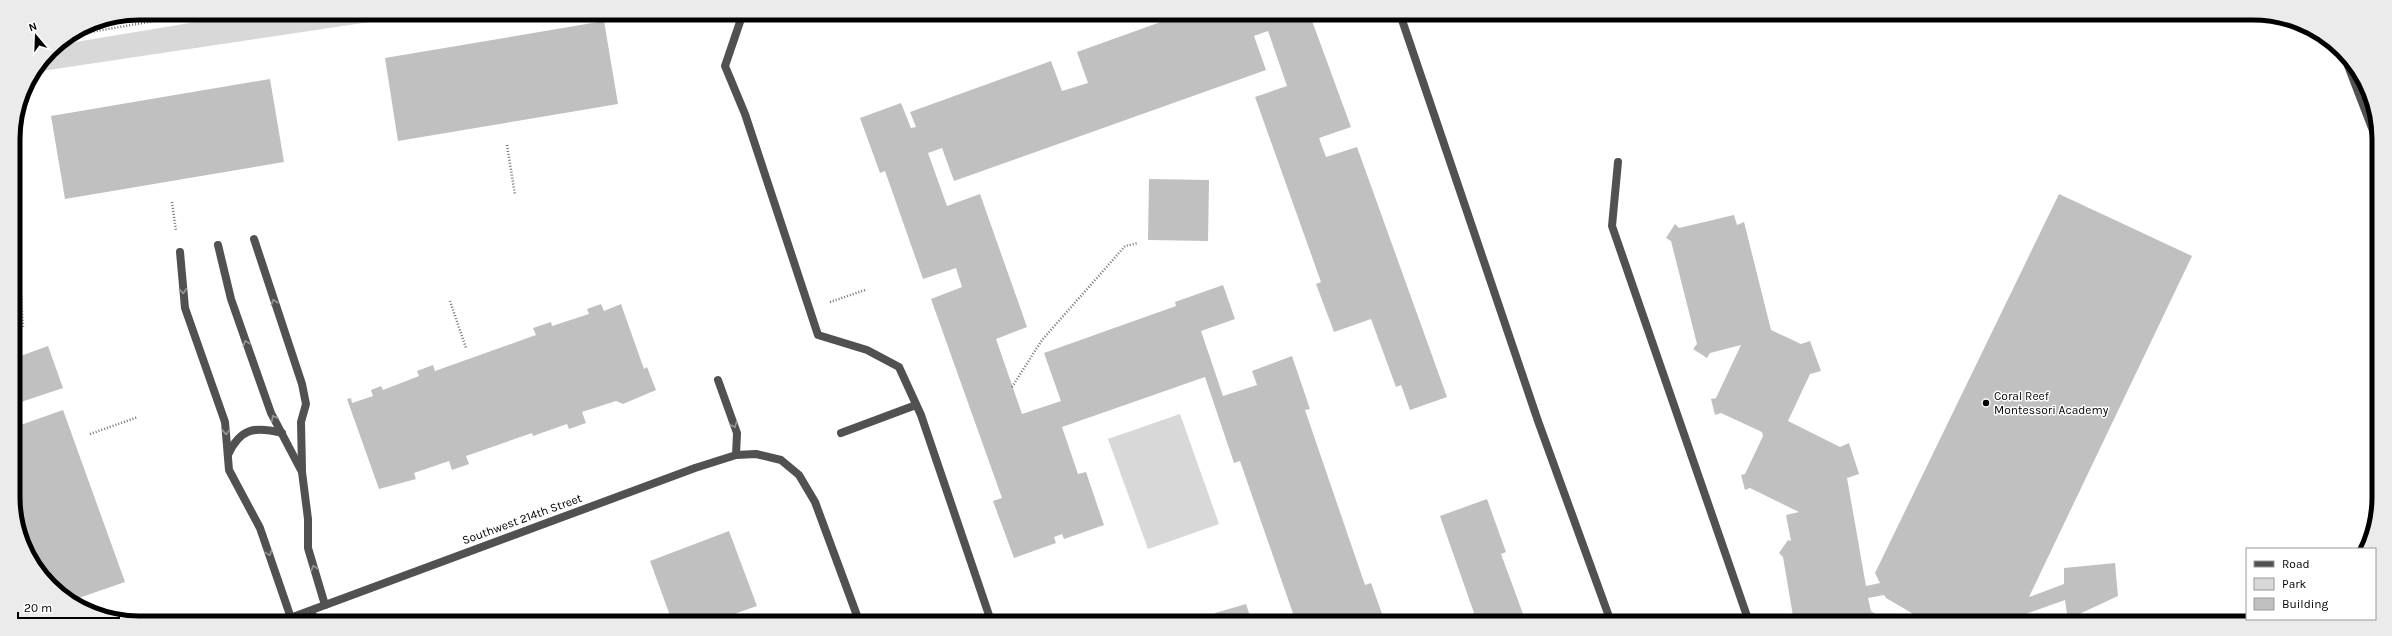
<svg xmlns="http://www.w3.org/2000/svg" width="2392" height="636" viewBox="0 0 2392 636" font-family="Karla,sans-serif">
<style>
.green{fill:#d8d8d8}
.building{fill:#c0c0c0}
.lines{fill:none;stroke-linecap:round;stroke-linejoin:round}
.path{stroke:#737373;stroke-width:2.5;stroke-dasharray:1 2;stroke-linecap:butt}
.service{stroke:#515151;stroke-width:8}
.minor{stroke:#515151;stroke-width:8}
.oneway{stroke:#979797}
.poi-dot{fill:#000;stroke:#fff;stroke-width:1.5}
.labels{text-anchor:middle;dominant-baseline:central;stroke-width:3;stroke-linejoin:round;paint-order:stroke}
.poi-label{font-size:12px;fill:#000;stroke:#fff;text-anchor:start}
.street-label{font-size:12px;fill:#000;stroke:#fff}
.rim{fill:none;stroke:#000;stroke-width:5}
</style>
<rect width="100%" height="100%" fill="#fff"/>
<!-- green -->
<g class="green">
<path d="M 250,13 L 430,13 L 35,72 L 50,50 L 57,45 Z"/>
<path d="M 1180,414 L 1219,524 L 1148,549 L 1108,439 Z"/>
</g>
<!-- building -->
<g class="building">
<path d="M 1183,14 L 1315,14 L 1315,16 L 1311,18 L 1351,127 L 1319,138 L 1326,157 L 1357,147 L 1447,397 L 1410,410 L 1401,385 L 1396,387 L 1371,319 L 1334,332 L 1316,284 L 1321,282 L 1255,97 L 1287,86 L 1268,31 L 1254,36 L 1266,70 L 954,181 L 942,148 L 928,153 L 947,206 L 980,194 L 1027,327 L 996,339 L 1022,414 L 1061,401 L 1044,353 L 1176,306 L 1175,302 L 1223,285 L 1235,319 L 1201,331 L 1223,396 L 1257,385 L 1252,371 L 1292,356 L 1310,409 L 1305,410 L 1365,585 L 1371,583 L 1385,622 L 1296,622 L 1240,461 L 1234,463 L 1205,377 L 1062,427 L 1078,474 L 1086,472 L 1104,525 L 1064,539 L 1062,534 L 1054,537 L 1056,543 L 1014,558 L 993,501 L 1002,498 L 931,299 L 962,287 L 956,268 L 923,279 L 885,171 L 880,173 L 860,118 L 901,103 L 911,128 L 916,127 L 910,112 L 1051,61 L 1062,91 L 1088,83 L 1077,52 Z"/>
<path d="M 604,21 L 618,104 L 398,141 L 385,58 Z"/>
<path d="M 270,79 L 284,162 L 65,199 L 51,116 Z"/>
<path d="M 1149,179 L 1209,180 L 1208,241 L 1148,240 Z"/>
<path d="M 2059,194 L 2192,256 L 2029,597 L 2064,584 L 2064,568 L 2115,563 L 2118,596 L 2077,615 L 2067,614 L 2065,600 L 2020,616 L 2017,622 L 1927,622 L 1886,598 L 1884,595 L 1868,598 L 1871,611 L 1887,622 L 1794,622 L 1783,557 L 1779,553 L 1788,540 L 1791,541 L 1786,515 L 1799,512 L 1750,488 L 1745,490 L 1741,475 L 1745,474 L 1763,436 L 1762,432 L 1721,413 L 1715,415 L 1711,399 L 1716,398 L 1741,345 L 1710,353 L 1707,358 L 1693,349 L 1697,344 L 1671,241 L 1666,238 L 1675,224 L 1679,228 L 1734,215 L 1737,225 L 1744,222 L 1771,330 L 1801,344 L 1810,341 L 1821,371 L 1810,374 L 1788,421 L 1840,447 L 1849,443 L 1859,474 L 1847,478 L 1866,586 L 1880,583 L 1875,573 Z"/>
<path d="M 601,304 L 604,311 L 621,304 L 644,369 L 647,367 L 656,390 L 623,404 L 616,401 L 582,412 L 586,423 L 569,429 L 567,424 L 533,436 L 532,433 L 466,456 L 469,464 L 452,470 L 449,461 L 414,473 L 416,479 L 379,489 L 347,399 L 351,398 L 352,403 L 373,396 L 371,390 L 381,386 L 383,390 L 419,376 L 417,371 L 433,365 L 435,371 L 536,335 L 533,328 L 551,322 L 552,326 L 589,314 L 587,309 Z"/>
<path d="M 48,346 L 63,388 L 15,404 L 15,358 Z"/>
<path d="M 63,410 L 125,582 L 70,601 L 50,586 L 26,553 L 15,522 L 15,427 Z"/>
<path d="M 1487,499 L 1506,552 L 1501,554 L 1526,622 L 1449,622 L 1474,613 L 1440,516 Z"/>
<path d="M 729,531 L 757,606 L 714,621 L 672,621 L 650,561 Z"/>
<path d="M 1246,604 L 1252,622 L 1218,622 L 1215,613 Z"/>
</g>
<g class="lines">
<!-- path -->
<g class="path">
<path d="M 1043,14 L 1044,17"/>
<path d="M 73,35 L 201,13"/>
<path d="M 507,145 L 515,195"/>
<path d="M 172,202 L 176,231"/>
<path d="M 20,278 L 23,328"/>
<path d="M 450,301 L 466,348"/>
<path d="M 830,302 L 865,290"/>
<path d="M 1012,387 L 1042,340 L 1125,246 L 1138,243"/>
<path d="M 90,434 L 138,417"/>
</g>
<!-- service -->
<g class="service">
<path d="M 755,14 L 742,16 L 725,66 L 745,114 L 818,335 L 867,350 L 899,367 L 921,415 L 991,621"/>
<path d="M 1400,14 L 1538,421 L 1611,622"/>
<path d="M 2342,50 L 2377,141"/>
<path d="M 1618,162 L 1612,226 L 1749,622"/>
<path d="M 254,239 L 302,384 L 306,404 L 301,422 L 302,470"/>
<path d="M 218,245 L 231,299 L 265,396 L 271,413 L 302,472 L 308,519 L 308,548 L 325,605"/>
<path d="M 180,252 L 185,308 L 225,422 L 229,470 L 260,528 L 291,618"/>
<path d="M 718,380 L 737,433 L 736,455"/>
<path d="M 841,433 L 916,405"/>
<path d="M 228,455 C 240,428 255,426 282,433"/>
</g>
<!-- minor -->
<g class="minor">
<path d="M 311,611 L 315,621"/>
<path d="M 282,621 L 695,468 L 736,455 L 756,454 L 781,460 L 799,475 L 815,502 L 859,621"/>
</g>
</g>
<!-- one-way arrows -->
<defs><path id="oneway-chevron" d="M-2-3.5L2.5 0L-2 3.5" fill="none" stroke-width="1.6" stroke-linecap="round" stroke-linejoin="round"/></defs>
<g class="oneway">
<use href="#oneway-chevron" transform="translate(183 291) rotate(85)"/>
<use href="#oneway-chevron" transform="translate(274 302) rotate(-109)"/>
<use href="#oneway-chevron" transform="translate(246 343) rotate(-109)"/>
<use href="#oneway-chevron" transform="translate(274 418) rotate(-117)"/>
<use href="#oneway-chevron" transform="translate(734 425) rotate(69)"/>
<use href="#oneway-chevron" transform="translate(226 432) rotate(88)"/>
<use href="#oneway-chevron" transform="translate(269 553) rotate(70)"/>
<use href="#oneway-chevron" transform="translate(314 568) rotate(-106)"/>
</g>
<!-- markers -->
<circle class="poi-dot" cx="1986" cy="403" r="4"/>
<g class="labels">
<!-- poi labels -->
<g class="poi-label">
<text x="1994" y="396">Coral Reef<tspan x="1994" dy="14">Montessori Academy</tspan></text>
</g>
<!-- street labels -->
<g class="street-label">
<text transform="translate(522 519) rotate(-20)">Southwest 214th Street</text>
</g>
</g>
<!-- crop -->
<path d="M0 0H2392V636H0ZM139 20H2253A119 119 0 0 1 2372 139V497A119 119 0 0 1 2253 616H139A119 119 0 0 1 20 497V139A119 119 0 0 1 139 20Z" fill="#ebebeb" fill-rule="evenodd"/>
<path class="rim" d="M139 20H2253A119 119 0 0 1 2372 139V497A119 119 0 0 1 2253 616H139A119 119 0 0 1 20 497V139A119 119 0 0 1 139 20Z"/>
<!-- legend -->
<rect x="2246" y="548" width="130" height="72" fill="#ffffff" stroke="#999999"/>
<rect x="2254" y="561" width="20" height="6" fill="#515151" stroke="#999999"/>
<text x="2282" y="568" font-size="12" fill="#000000">Road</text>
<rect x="2254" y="578" width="20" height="12" fill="#d8d8d8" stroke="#999999"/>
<text x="2282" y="588" font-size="12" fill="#000000">Park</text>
<rect x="2254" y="598" width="20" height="12" fill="#c0c0c0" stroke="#999999"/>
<text x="2282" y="608" font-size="12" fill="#000000">Building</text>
<!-- north arrow -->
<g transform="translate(36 36) rotate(341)" stroke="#ffffff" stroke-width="3" paint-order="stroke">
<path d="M0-3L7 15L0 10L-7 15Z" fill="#000000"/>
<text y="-6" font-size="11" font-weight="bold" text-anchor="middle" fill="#000000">N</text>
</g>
<!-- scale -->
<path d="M18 612v6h101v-6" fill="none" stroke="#000000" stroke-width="2"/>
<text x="24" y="612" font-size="12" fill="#000000" stroke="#ffffff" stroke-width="3" paint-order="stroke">20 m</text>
</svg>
